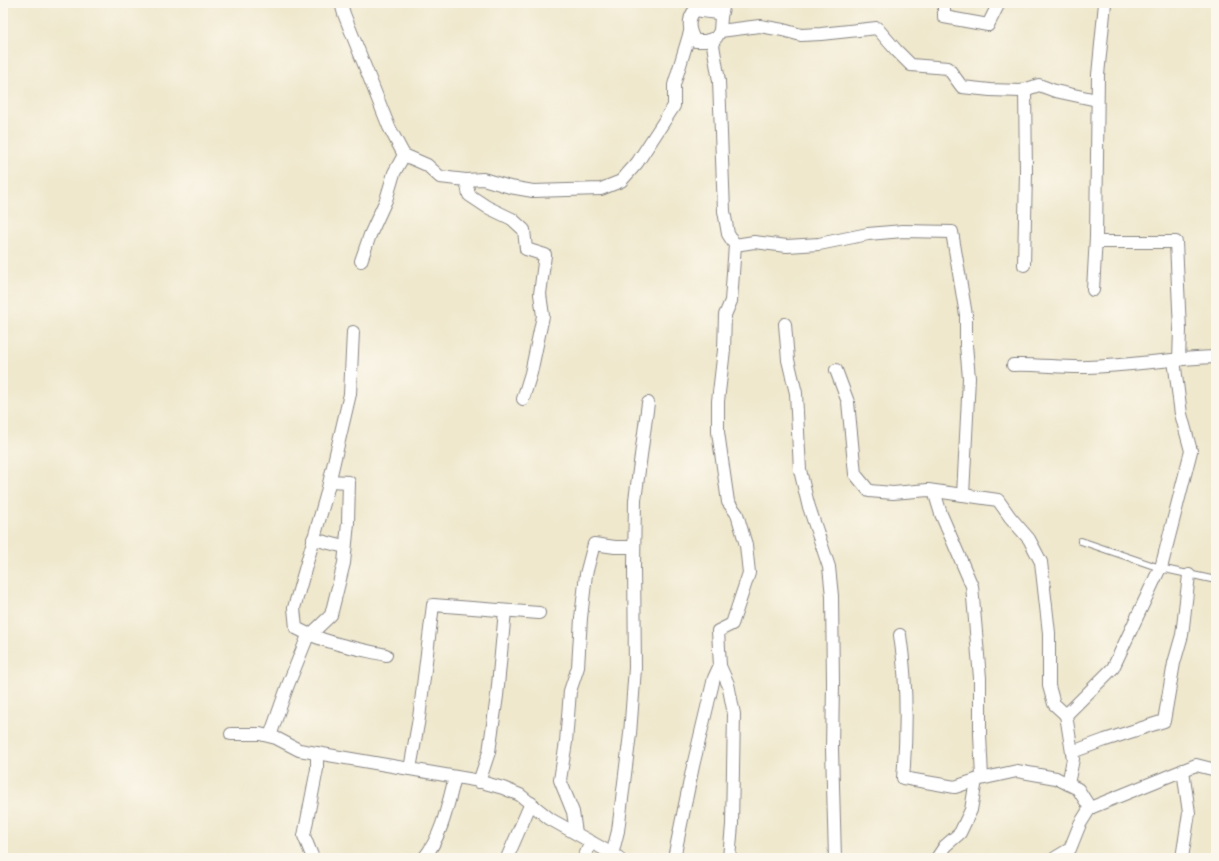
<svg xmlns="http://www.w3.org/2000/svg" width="1219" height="861" viewBox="0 0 1219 861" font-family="Dekko,sans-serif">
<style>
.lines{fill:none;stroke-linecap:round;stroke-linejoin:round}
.lane-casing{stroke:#888584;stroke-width:8}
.street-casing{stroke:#888584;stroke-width:14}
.lane{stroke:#fff;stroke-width:6}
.street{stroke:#fff;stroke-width:12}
</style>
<rect width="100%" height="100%" fill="#fbf7ec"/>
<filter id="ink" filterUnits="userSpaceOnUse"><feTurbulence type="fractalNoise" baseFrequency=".025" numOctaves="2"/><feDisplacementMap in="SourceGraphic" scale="8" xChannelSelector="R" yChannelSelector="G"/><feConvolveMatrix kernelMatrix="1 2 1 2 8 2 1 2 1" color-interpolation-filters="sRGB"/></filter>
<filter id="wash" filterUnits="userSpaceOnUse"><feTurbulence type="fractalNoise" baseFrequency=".012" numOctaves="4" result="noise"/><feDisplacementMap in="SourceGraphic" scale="16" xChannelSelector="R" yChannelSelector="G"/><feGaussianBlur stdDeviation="0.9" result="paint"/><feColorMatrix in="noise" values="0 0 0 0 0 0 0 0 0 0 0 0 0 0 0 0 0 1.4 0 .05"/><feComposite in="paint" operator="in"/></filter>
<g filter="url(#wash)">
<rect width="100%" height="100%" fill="#efe8cd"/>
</g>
<g filter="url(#ink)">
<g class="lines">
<defs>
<path id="lane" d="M 1081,541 L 1160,568 L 1216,580"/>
<g id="street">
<path d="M 341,3 L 344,14 L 389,127 L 404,155 L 427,165 L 440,177 L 466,180 L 483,179 L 510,187 L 533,191 L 601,189 L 621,181 L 637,163 L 674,106 L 674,85 L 690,32"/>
<path d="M 944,3 L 944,17 L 988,25 L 999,3"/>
<path d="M 695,10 L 717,13 L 721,17 L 720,31 L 716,38 L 705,41 L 695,41 C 689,31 687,19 695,10 Z"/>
<path d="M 721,17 L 724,3"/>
<path d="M 720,31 L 760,26 L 783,30 L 801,35 L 821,34 L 877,28 L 896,50 L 911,65 L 948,68 L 962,87 L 990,90 L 1021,91 L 1039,85 L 1055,91 L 1097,100"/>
<path d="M 712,39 L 719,81 L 724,211 L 728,234 L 735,245 L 731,301 L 725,315 L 724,350 L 718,401 L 718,432 L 728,502 L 737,514 L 746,545 L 749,573 L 732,624 L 718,631 L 720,666 L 728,684 L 734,714 L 732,825 L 729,858"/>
<path d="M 466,180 L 469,195 L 487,207 L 512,219 L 524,230 L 526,249 L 545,255 L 540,294 L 543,316 L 531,373 L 523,399"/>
<path d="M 1096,242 L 1176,242 L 1180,330 L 1179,360"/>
<path d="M 735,245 L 754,242 L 787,246 L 819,244 L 868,234 L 903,231 L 952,232 L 966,315 L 966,345 L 969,378 L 963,495"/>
<path d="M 361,261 L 370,235 L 386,200 L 394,173 L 404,155"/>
<path d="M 1024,265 L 1026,172 L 1025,90"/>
<path d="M 1093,290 L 1096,237 L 1098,75 L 1105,3"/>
<path d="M 785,324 L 788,360 L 796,393 L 800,470 L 808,504 L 829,567 L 832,596 L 833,683 L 832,749 L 835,858"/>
<path d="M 353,332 L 350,394 L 326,496 L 294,608 L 296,628 C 324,643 355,648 386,655"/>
<path d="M 1013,365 C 1038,364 1062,368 1087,367 C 1130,366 1173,358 1216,357"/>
<path d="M 836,370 L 848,402 L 855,474 L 869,491 L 893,493 L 928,490 L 998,500 L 1010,517 L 1029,539 L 1041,562 L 1049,633 L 1049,686 L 1054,704 L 1066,715"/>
<path d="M 934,491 L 941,514 L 972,586 L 980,678 L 980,734 L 982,778"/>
<path d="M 313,539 L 345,547"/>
<path d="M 1161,568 L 1191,451 L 1181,414 L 1174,360"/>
<path d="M 900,635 C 907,682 907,731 903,778 L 955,787 L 976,780 L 1017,771 L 1056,778 L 1078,789 L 1090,808 L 1196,765 L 1216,770"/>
<path d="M 231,734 L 260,734 L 276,738 L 299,750 L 474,780 L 503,788 L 520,795 L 550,819 L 618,857"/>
<path d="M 270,736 L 288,685 L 307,638 L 331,615 L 344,563 L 348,523 L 349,482 L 330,481"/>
<path d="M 1072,752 L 1105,740 L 1164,721 L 1174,663 L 1182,635 L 1189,575"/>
<path d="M 410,769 L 419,718 L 433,605 L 539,613"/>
<path d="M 479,782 L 489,752 L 497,696 L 505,611"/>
<path d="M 1068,784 L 1073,759 L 1066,715 L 1113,668 L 1160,568"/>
<path d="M 576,833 L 573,812 L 560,780 L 566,742 L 570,691 L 578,667 L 581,618 L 586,574 L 594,544 L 615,547 L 634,547"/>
<path d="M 612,855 L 618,831 L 630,734 L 635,668 L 634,566 L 635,500 L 648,403"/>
<path d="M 313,858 L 304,836 L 317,769 L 317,753"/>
<path d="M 424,858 C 442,836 448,804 455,777"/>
<path d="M 507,858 L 531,803"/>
<path d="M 584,858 L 591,842"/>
<path d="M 674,858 L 693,766 L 714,678 L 720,665"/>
<path d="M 937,858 L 945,846 L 960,833 L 971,810 L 976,780"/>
<path d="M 1055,858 L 1070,849 L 1080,824 L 1090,808"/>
<path d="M 1182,858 L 1189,813 L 1183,770"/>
</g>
</defs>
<!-- lane casing -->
<use href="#lane" class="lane-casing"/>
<!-- street casing -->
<use href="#street" class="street-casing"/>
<!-- lane -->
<use href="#lane" class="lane"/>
<!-- street -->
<use href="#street" class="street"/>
</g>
</g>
<!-- margin -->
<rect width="1219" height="861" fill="none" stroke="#fbf7ec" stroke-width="16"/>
</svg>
